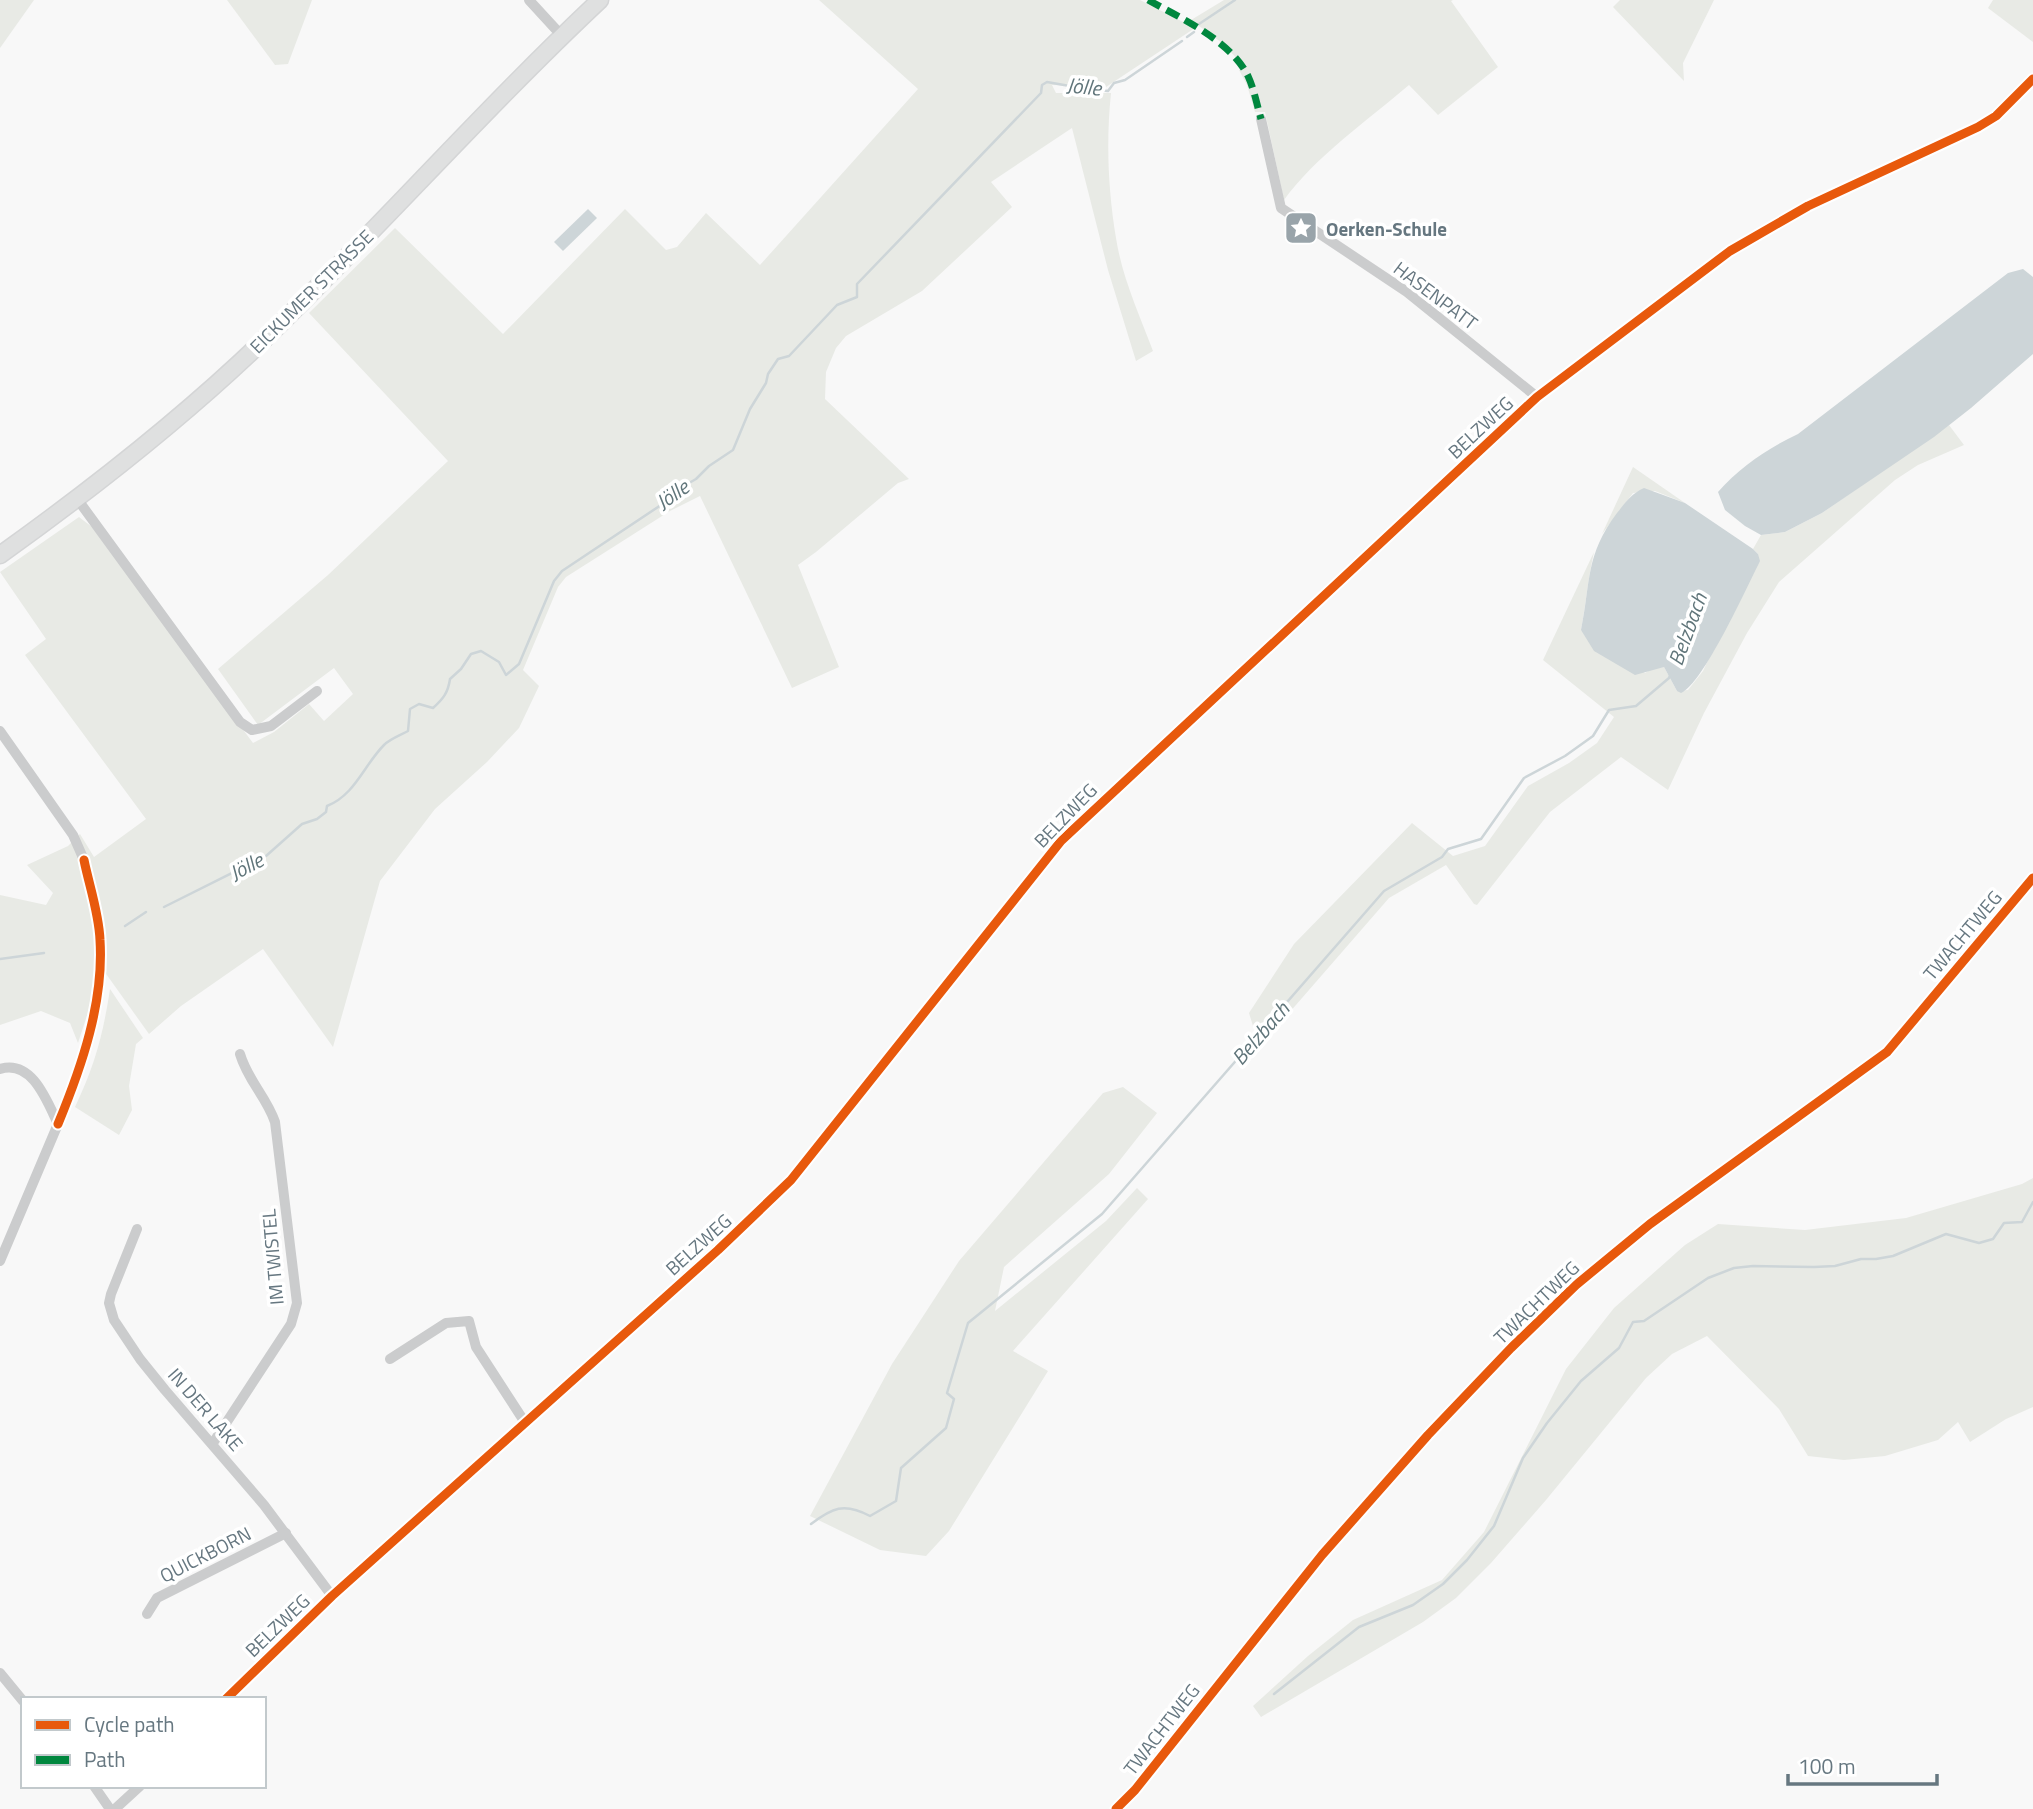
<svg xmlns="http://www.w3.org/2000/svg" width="2033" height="1809" viewBox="0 0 2033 1809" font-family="'Titillium Web',sans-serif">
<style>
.green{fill:#e8eae5}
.water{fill:#cdd5d8}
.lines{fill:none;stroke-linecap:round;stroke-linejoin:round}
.stream{stroke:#cdd5d8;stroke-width:2.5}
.secondary-casing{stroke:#d4d5d6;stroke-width:19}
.minor{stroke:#cbcccd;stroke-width:10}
.secondary{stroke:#dfe0e0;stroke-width:16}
.quiet{stroke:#00873e;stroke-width:7;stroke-dasharray:14 7;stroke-linecap:butt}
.cycleway-casing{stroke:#fff;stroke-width:13}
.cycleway{stroke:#e8590c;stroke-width:9}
.labels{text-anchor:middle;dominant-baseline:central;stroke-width:7;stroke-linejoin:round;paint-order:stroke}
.poi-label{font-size:19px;font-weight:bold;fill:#667780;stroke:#fff;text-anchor:start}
.street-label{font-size:19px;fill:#667780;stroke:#fff}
.water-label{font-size:21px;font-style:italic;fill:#60757a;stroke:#fff}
</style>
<rect width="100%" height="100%" fill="#f8f8f8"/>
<!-- green -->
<g class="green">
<path d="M 0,0 L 34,0 L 0,48 Z"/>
<path d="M 227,0 L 312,0 L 288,64 L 275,65 Z"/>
<path d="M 819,0 L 1140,0 L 1195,28 L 1106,87 L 1052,85 L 1056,93 L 1111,93 C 1106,141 1108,190 1116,238 C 1122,277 1139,314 1153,351 L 1136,361 L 1108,270 L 1072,128 L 991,182 L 1012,207 L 922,291 L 846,336 L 836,348 L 826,372 L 825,399 L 909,479 L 898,483 L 816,552 L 798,565 L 839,667 L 792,688 L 700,496 L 670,511 L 566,577 L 558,587 L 523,670 L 539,686 L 519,728 L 487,762 L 435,809 L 380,881 L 333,1047 L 263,949 L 181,1006 L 149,1034 L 104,971 L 97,970 L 92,1000 L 78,1043 L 70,1023 L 41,1011 L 0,1025 L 0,895 L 46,905 L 53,893 L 27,865 L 68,846 L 80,834 L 94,857 L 146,819 L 25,655 L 46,639 L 0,572 L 79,517 L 92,527 L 253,743 L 274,732 L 309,704 L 324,721 L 353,694 L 334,668 L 258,725 L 218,669 L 328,575 L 448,461 L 309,313 L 395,228 L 503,334 L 625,209 L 666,250 L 677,247 L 706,213 L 760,265 L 918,89 Z"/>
<path d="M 1224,0 L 1453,0 L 1451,1 L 1498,67 L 1438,115 L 1409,85 C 1368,120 1315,157 1284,200 L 1265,112 L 1255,112 L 1247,85 L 1239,70 L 1244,66 L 1222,43 L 1191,20 Z"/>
<path d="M 1620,0 L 1714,0 L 1683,63 L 1684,81 L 1613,7 Z"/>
<path d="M 1993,0 L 2033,0 L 2033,42 L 1988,8 Z"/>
<path d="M 1949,425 L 1964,445 L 1918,465 L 1895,480 L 1779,582 L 1747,633 L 1704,713 L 1668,790 L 1621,757 L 1550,812 L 1477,905 L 1474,904 L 1446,865 L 1389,898 L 1269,1036 L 1253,1026 L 1249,1013 L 1294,944 L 1412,823 L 1453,856 L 1485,846 L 1528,786 L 1569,763 L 1597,743 L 1614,717 L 1543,660 L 1594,552 C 1588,578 1586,604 1581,630 L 1645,673 L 1653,668 L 1664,667 L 1677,691 L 1688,690 L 1703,671 L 1758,554 L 1753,549 L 1761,535 L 1785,532 L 1822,513 Z"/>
<path d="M 1633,467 L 1685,503 L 1655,491 L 1633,493 L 1602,534 Z"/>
<path d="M 110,989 L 143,1038 L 136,1044 L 129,1086 L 132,1110 L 119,1135 L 75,1107 C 95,1065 103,1035 110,989 Z"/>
<path d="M 1123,1087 L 1157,1113 L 1109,1174 L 1004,1267 L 995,1311 L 1106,1221 L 1137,1188 L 1148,1199 L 1013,1351 L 1048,1371 L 949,1531 L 926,1556 L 880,1550 L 810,1516 L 892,1364 L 959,1261 L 1103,1093 Z"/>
<path d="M 2033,1178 L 2033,1407 L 2006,1419 L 1970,1442 L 1958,1422 L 1938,1440 L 1885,1456 L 1844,1460 L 1808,1456 L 1779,1409 L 1707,1336 L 1672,1354 L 1646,1378 L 1546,1500 L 1491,1563 L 1456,1598 L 1423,1622 L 1261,1717 L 1253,1706 L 1308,1656 L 1353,1620 L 1442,1580 L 1484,1532 L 1566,1369 L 1614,1308 L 1685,1245 L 1718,1224 L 1805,1230 L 1906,1218 L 2022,1184 Z"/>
</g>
<!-- water -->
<g class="water">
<path d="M 588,209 L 597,218 L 563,251 L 554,242 Z"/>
<path d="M 2023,269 L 2033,277 L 2033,354 L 1971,408 L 1934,437 L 1822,513 L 1785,532 L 1761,535 L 1745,526 L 1725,510 L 1718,492 C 1740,467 1768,448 1798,434 L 2008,273 Z"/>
<path d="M 1644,488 L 1685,503 L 1753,549 L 1758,554 L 1760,561 C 1747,587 1703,684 1681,693 L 1677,691 L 1664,667 L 1635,675 L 1594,651 L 1581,630 C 1591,581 1585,556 1617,513 C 1626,502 1631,494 1644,488 Z"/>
</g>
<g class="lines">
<!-- stream -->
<g class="stream">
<path d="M 1199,24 L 1235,0"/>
<path d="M 1187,37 L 1194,32"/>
<path d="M 164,907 L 266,856 L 302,824 L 317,819 L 326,812 L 327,806 C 355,795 364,765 384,745 C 390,739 401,735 408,731 L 410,709 L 419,704 L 433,708 C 443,699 448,693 450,679 L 461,669 L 471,654 L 481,651 L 499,662 L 506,675 L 519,664 L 554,581 L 562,571 L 664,503 L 670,494 L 696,479 L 709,466 L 733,450 L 750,409 L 766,383 L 768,374 L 778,359 L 789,356 L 837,305 L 857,297 L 857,284 L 1041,93 L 1042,85 L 1047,82 L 1081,88 L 1108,91 L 1114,83 L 1125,80 L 1182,41"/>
<path d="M 125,926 L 146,912"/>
<path d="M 0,959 L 44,953"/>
<path d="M 811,1524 C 832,1508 844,1502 870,1516 L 896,1501 L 901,1468 L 946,1428 L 954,1399 L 947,1393 L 968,1323 L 1102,1214 L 1384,891 L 1442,857 L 1448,849 L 1481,839 L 1524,778 L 1565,756 L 1593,736 L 1609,710 L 1636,706 L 1669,678 L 1671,673"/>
<path d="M 1274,1694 L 1359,1627 L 1413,1605 L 1443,1584 L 1467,1560 L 1494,1526 L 1523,1458 L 1547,1423 L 1581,1381 L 1619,1348 L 1633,1322 L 1644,1321 L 1708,1278 L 1734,1268 L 1753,1266 L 1814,1267 L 1835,1266 L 1861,1259 L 1876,1259 L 1893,1256 L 1946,1234 L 1979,1243 L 1993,1239 L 2004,1223 L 2022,1222 L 2033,1202"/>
</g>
<defs>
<path id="secondary" d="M 0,555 C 95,487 187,415 271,333 C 383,224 486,107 600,0"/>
</defs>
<!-- secondary casing -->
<use href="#secondary" class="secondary-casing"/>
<!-- minor -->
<g class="minor">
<path d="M 529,0 L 562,36"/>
<path d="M 1261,119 L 1281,208 L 1407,292 L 1537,397"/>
<path d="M 78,500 L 240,722 L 252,730 L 271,726 L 317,691"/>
<path d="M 0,731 L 73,835 L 84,860"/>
<path d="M 0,1069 C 32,1059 47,1101 58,1124 L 0,1261"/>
<path d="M 137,1229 L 111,1294 L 109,1303 L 114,1320 L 140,1359 L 165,1390 L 264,1505 L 332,1596"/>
<path d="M 390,1359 L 446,1323 L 469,1321 L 476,1347 L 524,1421"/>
<path d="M 213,1443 L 291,1324 L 297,1303 L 275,1122 C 266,1096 248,1081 240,1054"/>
<path d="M 147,1614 L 157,1598 L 286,1533"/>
<path d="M 0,1673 L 23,1701"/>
<path d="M 226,1699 L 332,1596 L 718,1250 L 791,1180 L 1061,841 L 1537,397 L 1730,251 L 1808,206 L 1978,127 L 1996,116 L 2033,79"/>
<path d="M 94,1786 L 110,1809"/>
<path d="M 115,1809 L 140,1786"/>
<path d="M 1116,1809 L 1135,1790 L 1322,1555 L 1428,1435 L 1511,1348 L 1576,1285 L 1650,1224 L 1887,1052 L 2033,878"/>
</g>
<!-- secondary -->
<use href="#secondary" class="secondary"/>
<!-- quiet -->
<path class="quiet" d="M 1148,0 C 1181,18 1231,41 1248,76 C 1254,89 1257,105 1261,119"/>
<defs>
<g id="cycleway">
<path d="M 58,1124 C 82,1066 104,1002 100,940 C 99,913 89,885 84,860"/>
<path d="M 226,1699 L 332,1596 L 718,1250 L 791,1180 L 1061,841 L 1537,397 L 1730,251 L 1808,206 L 1978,127 L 1996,116 L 2033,79"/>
<path d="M 1116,1809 L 1135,1790 L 1322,1555 L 1428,1435 L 1511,1348 L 1576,1285 L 1650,1224 L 1887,1052 L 2033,878"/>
</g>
</defs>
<!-- cycleway casing -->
<use href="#cycleway" class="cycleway-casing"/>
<!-- cycleway -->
<use href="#cycleway" class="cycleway"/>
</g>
<!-- icons -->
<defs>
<symbol id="sight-square" viewBox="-11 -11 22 22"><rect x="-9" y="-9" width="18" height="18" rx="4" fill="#99a4aa" stroke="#fff"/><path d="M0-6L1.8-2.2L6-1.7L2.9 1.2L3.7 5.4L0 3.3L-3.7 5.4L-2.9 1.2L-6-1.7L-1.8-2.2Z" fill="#fff"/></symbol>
</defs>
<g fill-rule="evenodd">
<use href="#sight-square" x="1282" y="209" width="38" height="38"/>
</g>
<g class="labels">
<!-- poi labels -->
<g class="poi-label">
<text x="1326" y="228">Oerken-Schule</text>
</g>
<!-- street labels -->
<g class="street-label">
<text transform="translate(311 291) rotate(-45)">EICKUMER STRASSE</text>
<text transform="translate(1436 295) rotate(37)">HASENPATT</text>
<text transform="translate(1480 427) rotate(-43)">BELZWEG</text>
<text transform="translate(1065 815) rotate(-46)">BELZWEG</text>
<text transform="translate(1962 935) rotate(-50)">TWACHTWEG</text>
<text transform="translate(698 1244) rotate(-42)">BELZWEG</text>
<text transform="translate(272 1257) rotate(-95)">IM TWISTEL</text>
<text transform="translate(1536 1302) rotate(-44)">TWACHTWEG</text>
<text transform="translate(206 1409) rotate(49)">IN DER LAKE</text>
<text transform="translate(205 1554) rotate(-27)">QUICKBORN</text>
<text transform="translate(277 1625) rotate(-44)">BELZWEG</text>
<text transform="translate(1161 1729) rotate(-52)">TWACHTWEG</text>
</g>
<!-- water labels -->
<g class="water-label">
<text transform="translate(1084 86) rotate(6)">Jölle</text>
<text transform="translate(672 494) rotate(-35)">Jölle</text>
<text transform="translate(1687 629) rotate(-70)">Belzbach</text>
<text transform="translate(246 866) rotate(-28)">Jölle</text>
<text transform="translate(1260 1033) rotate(-49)">Belzbach</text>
</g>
</g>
<!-- legend -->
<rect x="21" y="1697" width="245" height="91" fill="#ffffff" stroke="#c2c9cc" stroke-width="2"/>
<rect x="35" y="1720" width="35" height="10" fill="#e8590c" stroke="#c2c9cc" stroke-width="2"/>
<text x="84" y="1732" font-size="21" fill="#667780">Cycle path</text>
<rect x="35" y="1755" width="35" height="10" fill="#00873e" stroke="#c2c9cc" stroke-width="2"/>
<text x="84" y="1767" font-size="21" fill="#667780">Path</text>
<!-- scale -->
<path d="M1788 1774v10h149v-10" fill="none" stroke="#667780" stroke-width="3.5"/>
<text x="1798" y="1774" font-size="21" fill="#667780" stroke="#ffffff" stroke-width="5" paint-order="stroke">100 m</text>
</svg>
